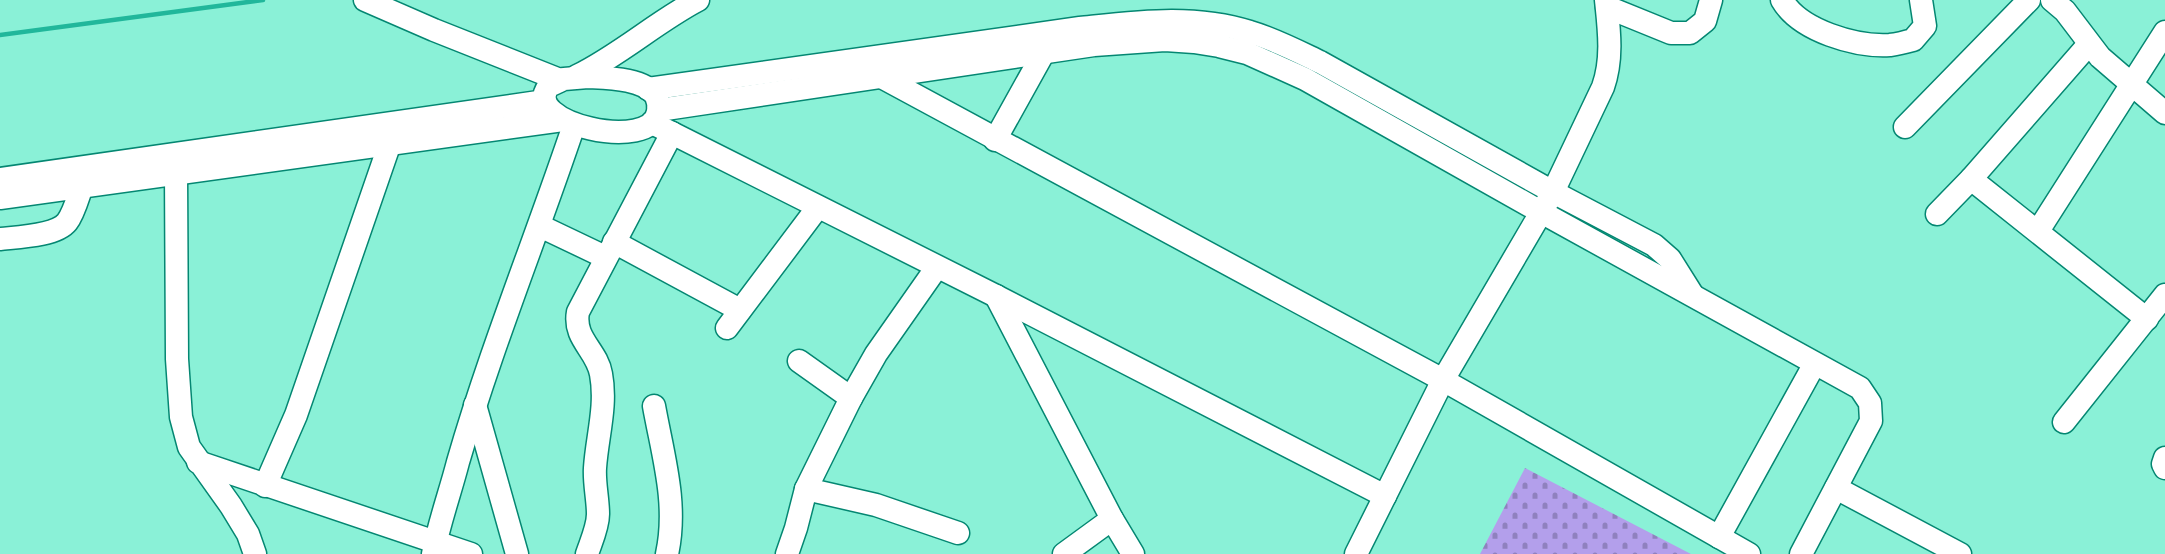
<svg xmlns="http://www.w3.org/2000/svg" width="2165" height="554" viewBox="0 0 2165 554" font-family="Rubik,sans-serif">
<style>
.cemetery{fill:url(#cemetery-stones)}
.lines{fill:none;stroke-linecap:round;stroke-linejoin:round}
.stream{stroke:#21b79b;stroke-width:4.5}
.minor-casing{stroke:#048772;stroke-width:25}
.minor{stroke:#fff;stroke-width:22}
</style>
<defs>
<pattern id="cemetery-stones" width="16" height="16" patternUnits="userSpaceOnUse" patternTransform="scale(1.25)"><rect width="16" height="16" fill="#b39feb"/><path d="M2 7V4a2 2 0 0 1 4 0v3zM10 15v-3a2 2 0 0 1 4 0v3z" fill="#8f81be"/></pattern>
</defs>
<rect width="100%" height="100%" fill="#8af1d7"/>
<!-- cemetery -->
<path class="cemetery" d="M 1525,468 L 1691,554 L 1480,554 Z"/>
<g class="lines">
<!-- stream -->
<path class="stream" d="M 0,35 L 263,0"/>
<defs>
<g id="minor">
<path d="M 365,0 L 434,30 L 560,80"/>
<path d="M 1782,0 C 1800,31 1856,47 1890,45 C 1898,44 1906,42 1913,40 L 1925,26 L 1921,0"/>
<path d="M 2052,0 L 2065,11 L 2100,57 L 2165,113"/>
<path d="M 1607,7 L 1671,33 L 1690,33 L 1705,21 L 1711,0"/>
<path d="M 876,74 L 1443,380 L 1749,554"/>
<path d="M 577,76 C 620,55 656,22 698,0"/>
<path d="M 588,77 C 606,78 644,78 656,96 C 658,101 659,106 658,111 C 654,154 518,123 549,86 L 564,79 Z"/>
<path d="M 648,89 L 1080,28 C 1137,22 1194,14 1250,32 C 1274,39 1297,51 1320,62 L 1553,192 L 1654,245 L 1670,259 L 1692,294"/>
<path d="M 659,110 L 1094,45 L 1165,40 L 1194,42 L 1219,46 L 1247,53 L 1305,79 L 1541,212 L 1860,388 L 1870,403 L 1871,421 L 1801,554"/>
<path d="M 652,123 L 996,296 L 1385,496"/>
<path d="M 1905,127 L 2029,0"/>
<path d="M 995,140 L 1044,52"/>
<path d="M 176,172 L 177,359 L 181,417 L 189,447 L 231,506 L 248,534 L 255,554"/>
<path d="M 0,179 L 545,101"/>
<path d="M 1971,179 L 2147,319"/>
<path d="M 0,198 L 563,120"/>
<path d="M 1937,214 L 1971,179 L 2089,44"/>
<path d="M 540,226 L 605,257"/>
<path d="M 2038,231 L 2165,32"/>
<path d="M 0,239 C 18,237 56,236 67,222 C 74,213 78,197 82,186"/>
<path d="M 614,242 L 740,310"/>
<path d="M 996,296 L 1112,519 L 1133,554"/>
<path d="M 727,328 L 818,207"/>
<path d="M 799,361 L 851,398"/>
<path d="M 475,405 L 517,554"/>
<path d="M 654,406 C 663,456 678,504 667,554"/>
<path d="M 2064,422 L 2165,295"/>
<path d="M 2165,458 L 2163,464 L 2165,468"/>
<path d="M 198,462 L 471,554"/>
<path d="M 265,486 L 296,415 L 390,143"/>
<path d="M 1836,488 L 1960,554"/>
<path d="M 806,489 L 876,505 L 958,533"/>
<path d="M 1719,537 L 1814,365"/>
<path d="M 433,554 C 439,523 450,493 458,462 C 491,348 536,238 574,125"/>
<path d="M 587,554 C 591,542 598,527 598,514 C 598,499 594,483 595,468 C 597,437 607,406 601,374 C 597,350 573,339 578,312 L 672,133"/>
<path d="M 787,554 L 796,528 L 806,489 L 851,398 L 876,354 L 937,267"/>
<path d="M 1064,554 L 1112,519"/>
<path d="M 1356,554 L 1443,380 L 1553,192 L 1603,87 C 1613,59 1609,29 1606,0"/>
</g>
</defs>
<!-- minor casing -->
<use href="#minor" class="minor-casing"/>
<!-- minor -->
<use href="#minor" class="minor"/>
</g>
</svg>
